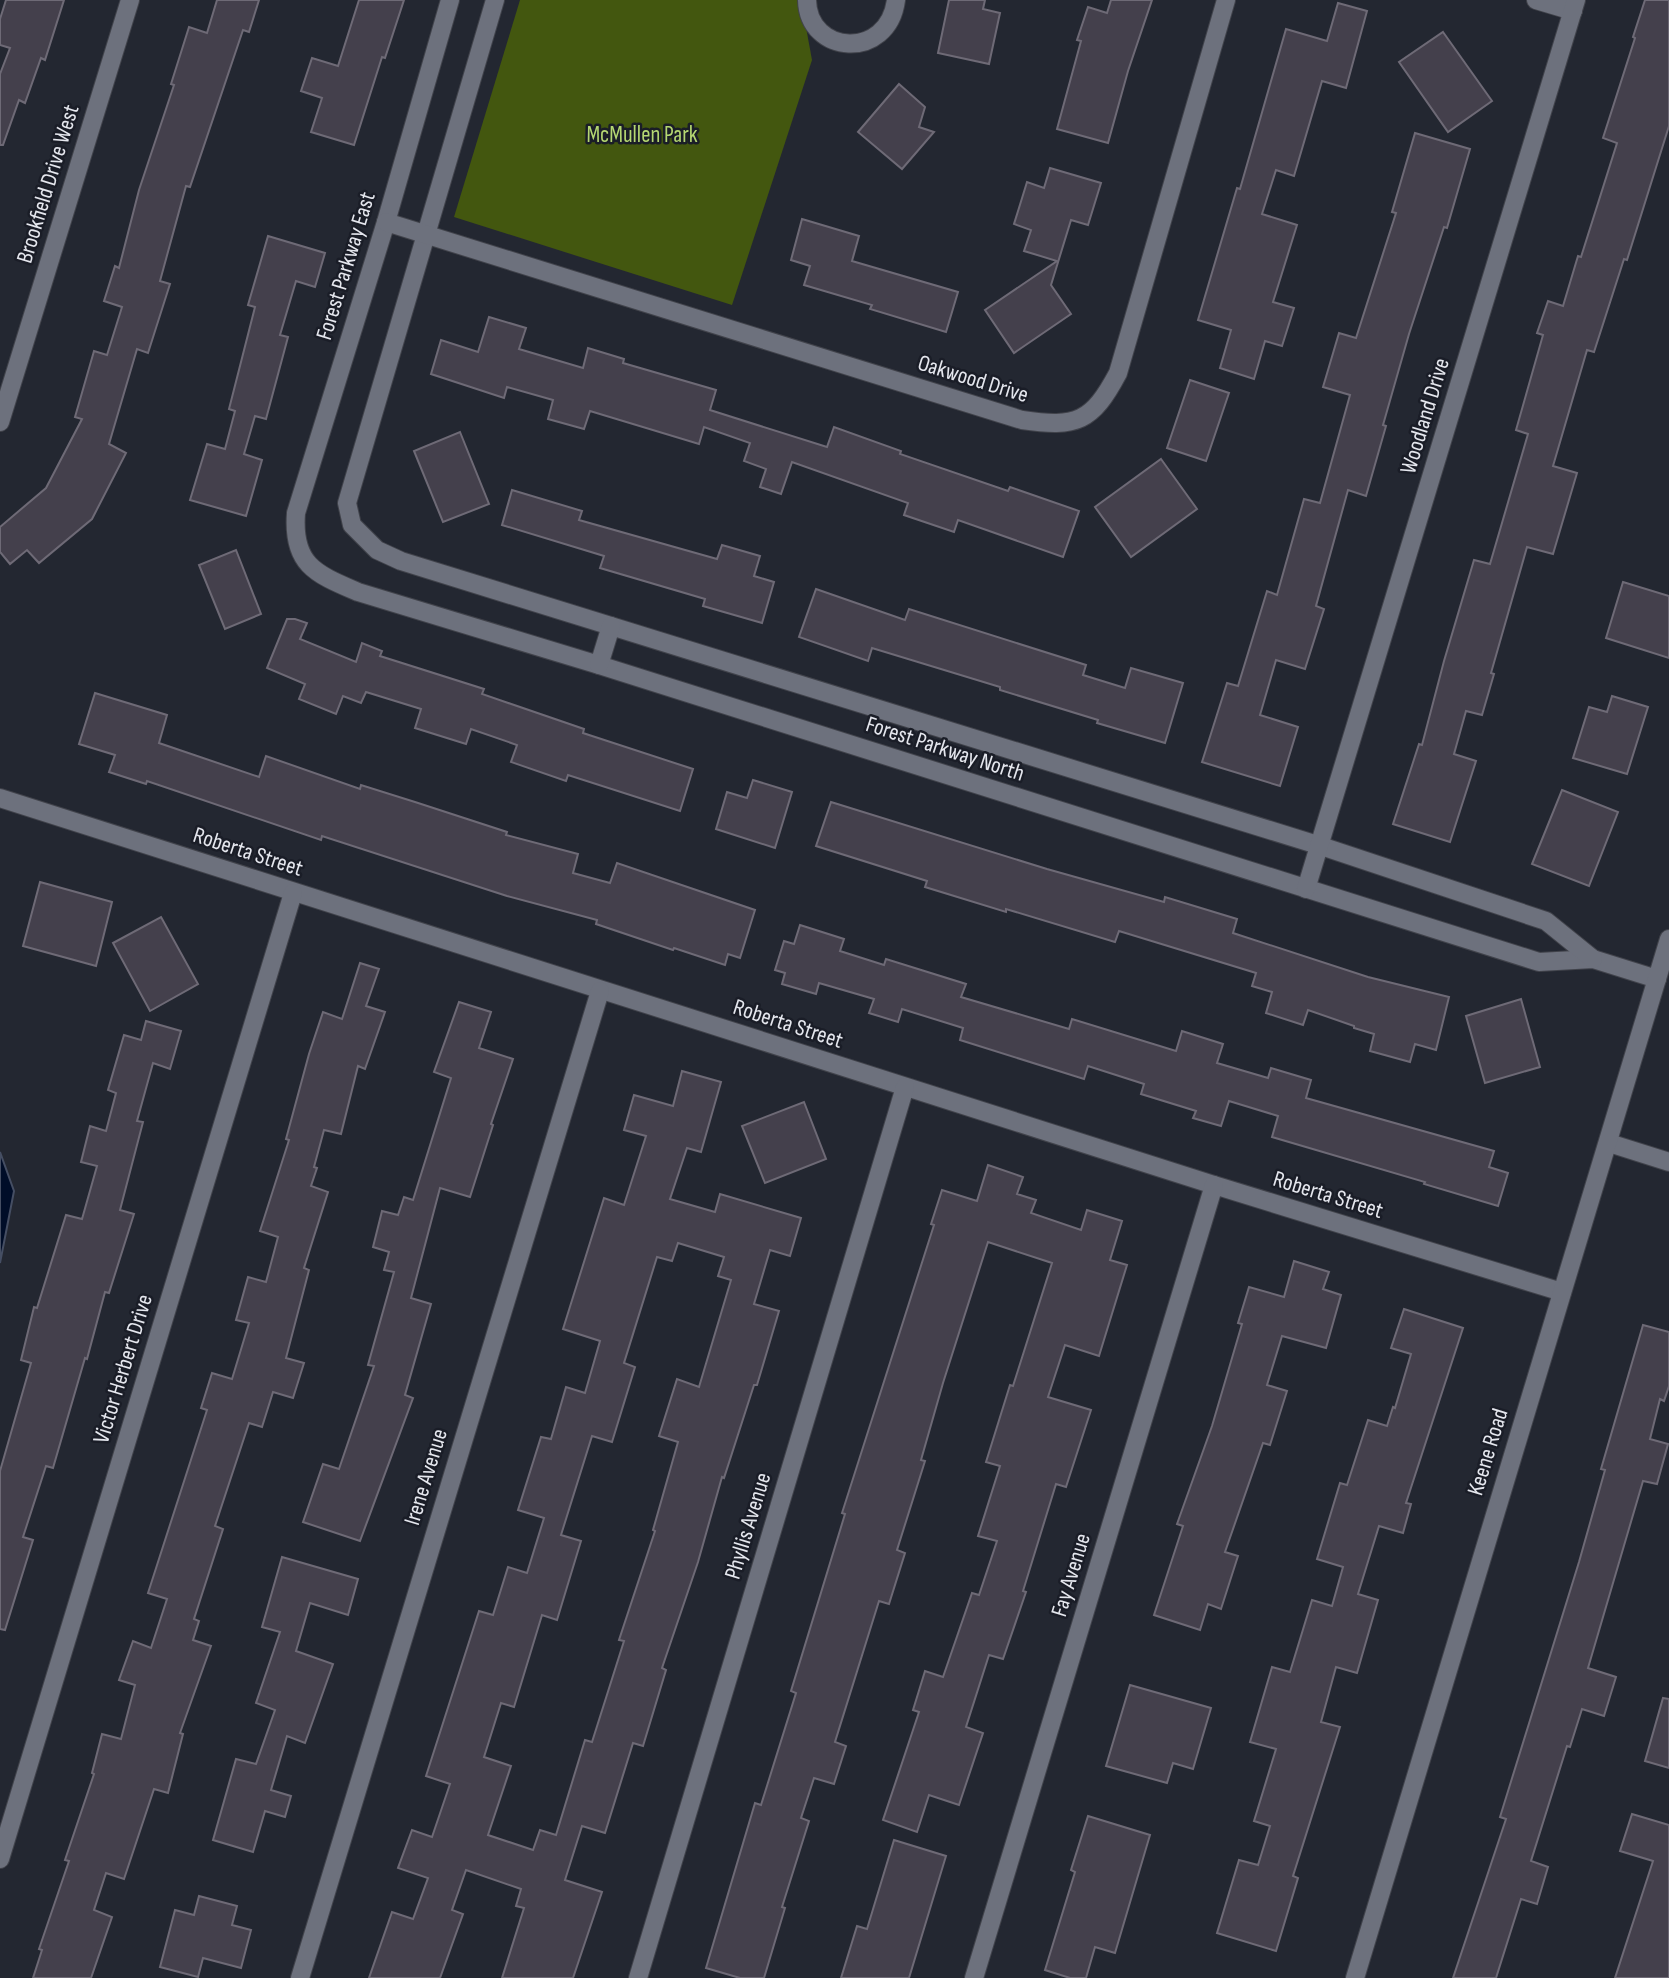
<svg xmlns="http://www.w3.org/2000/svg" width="1669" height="1978" viewBox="0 0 1669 1978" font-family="'Sofia Sans Condensed',sans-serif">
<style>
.green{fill:#43570f}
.water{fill:#000d28;stroke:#454e63;stroke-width:2}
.building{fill:#44404c;stroke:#6e6a76;stroke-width:2;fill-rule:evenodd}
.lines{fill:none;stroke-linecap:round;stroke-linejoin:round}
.street-casing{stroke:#41434b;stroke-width:20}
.secondary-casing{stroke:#41434b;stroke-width:20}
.street{stroke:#6d717d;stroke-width:18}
.secondary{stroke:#6d717d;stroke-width:18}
.labels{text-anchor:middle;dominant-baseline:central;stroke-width:5;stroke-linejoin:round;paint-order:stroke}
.park-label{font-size:23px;fill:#b5d772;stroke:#1a1d27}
.street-label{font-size:23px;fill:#e5e7ee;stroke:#1a1d27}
</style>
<rect width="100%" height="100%" fill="#232731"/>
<!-- green -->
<path class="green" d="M 520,0 L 801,0 L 812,60 L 732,305 L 454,217 Z"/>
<!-- water -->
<path class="water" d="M 0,1152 L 14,1191 L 0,1263 Z"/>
<!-- building -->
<g class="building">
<path d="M 6,0 L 64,0 L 45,60 L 41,58 L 25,103 L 19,100 L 3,145 L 0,145 L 0,74 L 10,48 L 0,45 L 0,19 Z"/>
<path d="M 217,0 L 259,0 L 249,32 L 243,30 L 190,187 L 186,186 L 160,281 L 170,284 L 148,353 L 137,349 L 109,444 L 126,453 L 92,519 L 39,563 L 27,550 L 10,564 L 0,552 L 0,527 L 46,488 L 82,419 L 75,417 L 94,351 L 107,355 L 122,307 L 104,301 L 115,266 L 119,268 L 139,190 L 174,85 L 171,84 L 189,27 L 207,33 Z"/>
<path d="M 359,0 L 404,0 L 385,58 L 382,57 L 354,145 L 311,132 L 322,98 L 301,91 L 312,58 L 338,66 Z"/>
<path d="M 949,0 L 985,0 L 983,9 L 1000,13 L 989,64 L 938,53 Z"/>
<path d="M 1111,0 L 1152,0 L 1128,71 L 1108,143 L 1057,129 L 1081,41 L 1077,40 L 1088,7 L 1107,13 Z"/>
<path d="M 1645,0 L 1669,0 L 1669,126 L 1627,260 L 1624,259 L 1594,352 L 1587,350 L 1553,466 L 1577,473 L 1553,554 L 1527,547 L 1491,673 L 1494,674 L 1482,715 L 1466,711 L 1454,754 L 1476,761 L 1450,842 L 1393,824 L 1419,744 L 1422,745 L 1444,661 L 1474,560 L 1490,564 L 1528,434 L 1516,430 L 1543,335 L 1537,333 L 1548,301 L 1563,306 L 1578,256 L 1581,257 L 1617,143 L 1603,138 L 1635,38 L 1633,37 Z"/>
<path d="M 1338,3 L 1367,11 L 1346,88 L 1322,81 L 1294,176 L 1276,170 L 1262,214 L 1297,225 L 1273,302 L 1294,308 L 1282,346 L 1265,341 L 1254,379 L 1220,368 L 1231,330 L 1198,320 L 1237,188 L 1240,189 L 1286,29 L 1327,41 Z"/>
<path d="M 1443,32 L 1492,101 L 1448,132 L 1399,62 Z"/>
<path d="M 899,84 L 925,107 L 919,127 L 934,132 L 902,169 L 858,132 Z"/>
<path d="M 1415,133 L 1470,149 L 1447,228 L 1444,227 L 1409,334 L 1383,425 L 1386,426 L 1366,496 L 1348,490 L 1316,606 L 1324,609 L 1305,669 L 1276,660 L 1260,715 L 1298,727 L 1280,786 L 1202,762 L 1227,683 L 1238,686 L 1267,591 L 1277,595 L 1304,499 L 1320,503 L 1350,395 L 1323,387 L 1339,333 L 1356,338 L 1396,213 L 1392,212 Z"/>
<path d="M 1050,168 L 1101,183 L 1088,225 L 1071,220 L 1051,285 L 1071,314 L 1014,353 L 985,310 L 1057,261 L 1024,251 L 1031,230 L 1014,224 L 1027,182 L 1044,188 Z"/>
<path d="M 802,219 L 859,236 L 852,261 L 958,292 L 946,332 L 870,309 L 872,305 L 804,285 L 810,266 L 791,260 Z"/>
<path d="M 268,236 L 325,253 L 315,287 L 296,281 L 280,335 L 288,337 L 266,419 L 255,416 L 244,454 L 262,460 L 246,516 L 190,500 L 207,444 L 225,449 L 235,411 L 229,409 L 255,307 L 248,305 Z"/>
<path d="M 489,317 L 526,328 L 519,349 L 583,368 L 588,348 L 624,359 L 623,363 L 716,390 L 710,410 L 827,447 L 834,427 L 901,451 L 900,454 L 1008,491 L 1010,487 L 1079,511 L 1063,557 L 958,520 L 954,532 L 904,515 L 908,503 L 792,462 L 781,494 L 760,487 L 766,469 L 744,461 L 750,443 L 704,427 L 699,444 L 590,411 L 584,429 L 548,419 L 553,400 L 507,387 L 504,398 L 431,374 L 441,340 L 478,352 Z"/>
<path d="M 1190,380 L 1229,393 L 1206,461 L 1167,448 Z"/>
<path d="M 460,432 L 489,504 L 443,522 L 414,451 Z"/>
<path d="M 1161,459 L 1197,509 L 1131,557 L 1095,507 Z"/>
<path d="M 512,490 L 582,511 L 579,520 L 717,559 L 722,545 L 760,556 L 754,576 L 774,582 L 762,623 L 703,606 L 705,599 L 600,568 L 604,556 L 502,525 Z"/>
<path d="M 236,550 L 261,614 L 225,629 L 199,565 Z"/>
<path d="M 1623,582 L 1669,596 L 1669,658 L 1606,638 Z"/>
<path d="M 816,589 L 905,620 L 909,609 L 1086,665 L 1083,675 L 1125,688 L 1131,668 L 1183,683 L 1165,743 L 1097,723 L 1098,720 L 1000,690 L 1000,687 L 872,648 L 868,661 L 799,637 Z"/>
<path d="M 287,619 L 295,619 L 307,623 L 300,639 L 356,662 L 362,643 L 382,651 L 380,656 L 484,689 L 482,694 L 584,729 L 583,733 L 693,769 L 680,811 L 568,775 L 566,781 L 511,762 L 517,745 L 471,729 L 466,744 L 415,728 L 421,709 L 366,692 L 361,703 L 343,696 L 336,714 L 299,699 L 305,684 L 267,668 Z"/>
<path d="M 95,693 L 167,715 L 159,743 L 259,777 L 266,756 L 360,789 L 361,785 L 415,802 L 507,832 L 506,835 L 578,854 L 573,873 L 610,883 L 617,863 L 755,910 L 740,958 L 728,954 L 725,965 L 674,948 L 673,950 L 596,924 L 597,920 L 507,896 L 322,836 L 321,840 L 147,781 L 146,784 L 109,772 L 115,755 L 79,744 Z"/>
<path d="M 1612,696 L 1648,707 L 1627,774 L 1573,758 L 1589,707 L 1607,712 Z"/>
<path d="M 753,780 L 792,792 L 775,848 L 716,829 L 727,792 L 747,798 Z"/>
<path d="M 1562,790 L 1618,812 L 1589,886 L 1532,864 Z"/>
<path d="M 831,802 L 1047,869 L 1164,902 L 1165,897 L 1237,919 L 1233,933 L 1368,977 L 1449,997 L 1436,1050 L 1415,1044 L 1410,1062 L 1370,1051 L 1374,1034 L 1354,1028 L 1354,1026 L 1308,1010 L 1303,1025 L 1266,1013 L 1272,992 L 1252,986 L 1256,973 L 1119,931 L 1115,942 L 1006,909 L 1006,912 L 925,887 L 927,881 L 816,846 Z"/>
<path d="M 40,882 L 112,902 L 96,966 L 23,946 Z"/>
<path d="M 161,917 L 198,984 L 150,1011 L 113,943 Z"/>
<path d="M 800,925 L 844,939 L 840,951 L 884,965 L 886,959 L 966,984 L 961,997 L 1069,1029 L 1072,1019 L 1176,1051 L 1182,1031 L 1223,1044 L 1217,1063 L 1268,1078 L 1271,1068 L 1311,1080 L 1306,1098 L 1494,1151 L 1489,1167 L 1508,1173 L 1498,1206 L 1424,1184 L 1425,1182 L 1272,1137 L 1278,1116 L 1229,1101 L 1221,1126 L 1193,1118 L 1196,1111 L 1141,1094 L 1144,1084 L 1088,1066 L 1084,1079 L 960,1040 L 963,1028 L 902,1009 L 898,1022 L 869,1013 L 874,999 L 819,983 L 816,994 L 782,984 L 785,973 L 775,970 L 784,941 L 794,944 Z"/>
<path d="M 360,963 L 379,969 L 366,1006 L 385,1012 L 365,1069 L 358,1066 L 341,1134 L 324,1130 L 314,1167 L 317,1168 L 311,1186 L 328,1192 L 304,1268 L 309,1270 L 286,1358 L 304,1363 L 293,1398 L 273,1392 L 262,1427 L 249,1423 L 215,1526 L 223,1529 L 194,1619 L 199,1621 L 193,1640 L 211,1646 L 180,1733 L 183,1734 L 168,1793 L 154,1789 L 124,1879 L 106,1873 L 94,1910 L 112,1917 L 91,1978 L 33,1978 L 42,1950 L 39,1949 L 69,1861 L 65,1860 L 94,1774 L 92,1773 L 102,1734 L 121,1739 L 135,1685 L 119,1680 L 133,1641 L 151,1648 L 167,1599 L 148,1593 L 207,1410 L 201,1408 L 212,1373 L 232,1379 L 249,1323 L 236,1320 L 248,1277 L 266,1282 L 278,1237 L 260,1231 L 289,1140 L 286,1139 L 309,1054 L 323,1012 L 342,1019 Z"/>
<path d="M 1521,999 L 1540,1067 L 1485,1083 L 1466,1016 Z"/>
<path d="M 459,1002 L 491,1012 L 479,1048 L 513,1059 L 491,1124 L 493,1125 L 470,1197 L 440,1188 L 411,1298 L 431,1304 L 405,1395 L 413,1398 L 360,1541 L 303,1522 L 323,1464 L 339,1469 L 374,1366 L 368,1365 L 394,1272 L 384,1270 L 389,1252 L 373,1247 L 382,1211 L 398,1215 L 404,1197 L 413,1200 L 451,1078 L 434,1072 Z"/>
<path d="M 146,1021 L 181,1031 L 170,1069 L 153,1063 L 137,1121 L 143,1122 L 120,1210 L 134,1214 L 109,1293 L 105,1292 L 87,1359 L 85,1358 L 53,1468 L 46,1466 L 23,1537 L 33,1540 L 5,1630 L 0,1629 L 0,1471 L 31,1363 L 21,1360 L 34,1307 L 37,1308 L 66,1215 L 82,1219 L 97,1166 L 81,1162 L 90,1126 L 106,1131 L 116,1093 L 108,1090 L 124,1035 L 141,1040 Z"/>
<path d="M 682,1071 L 721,1082 L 701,1152 L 687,1148 L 670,1199 L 715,1212 L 720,1194 L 801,1218 L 790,1256 L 770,1250 L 754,1304 L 779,1311 L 757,1385 L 754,1385 L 724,1478 L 722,1477 L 698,1562 L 662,1668 L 666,1670 L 643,1746 L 633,1743 L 605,1833 L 582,1826 L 565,1880 L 602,1892 L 573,1978 L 502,1978 L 524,1908 L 516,1906 L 521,1889 L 466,1870 L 452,1910 L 463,1914 L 440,1978 L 369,1978 L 392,1912 L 413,1919 L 428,1878 L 398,1868 L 412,1830 L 432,1837 L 450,1784 L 426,1776 L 479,1611 L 493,1615 L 508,1567 L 527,1573 L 544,1518 L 518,1510 L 541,1437 L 551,1439 L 566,1387 L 585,1393 L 600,1341 L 563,1329 L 604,1198 L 624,1205 L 646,1136 L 624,1130 L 634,1095 L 673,1106 ZM 678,1243 L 724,1257 L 718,1276 L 731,1280 L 699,1387 L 677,1379 L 659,1436 L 678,1442 L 653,1530 L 655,1531 L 619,1640 L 624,1641 L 592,1742 L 585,1740 L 556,1835 L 540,1830 L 533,1850 L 488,1835 L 511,1766 L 484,1757 L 501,1703 L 514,1707 L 542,1615 L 557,1620 L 581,1541 L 561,1535 L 592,1436 L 612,1442 L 635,1367 L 624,1363 L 657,1257 L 672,1261 Z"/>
<path d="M 804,1102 L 826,1159 L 765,1183 L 742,1126 Z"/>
<path d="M 988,1165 L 1023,1177 L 1017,1194 L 1036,1200 L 1031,1213 L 1081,1230 L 1087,1210 L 1122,1221 L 1110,1260 L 1127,1265 L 1099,1356 L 1065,1345 L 1048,1397 L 1091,1410 L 1066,1487 L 1056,1484 L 1023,1591 L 1026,1592 L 1003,1659 L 989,1655 L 966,1727 L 983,1733 L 959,1805 L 929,1795 L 917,1832 L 883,1820 L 919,1712 L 913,1710 L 925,1671 L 943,1677 L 972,1593 L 979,1595 L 997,1541 L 978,1536 L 1000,1466 L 986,1462 L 1010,1385 L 1013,1386 L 1052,1263 L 988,1242 L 943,1383 L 921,1460 L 925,1461 L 897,1550 L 905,1553 L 889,1604 L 879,1601 L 835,1742 L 846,1746 L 834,1784 L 814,1778 L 801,1818 L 809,1821 L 782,1907 L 785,1908 L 764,1978 L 740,1978 L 706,1968 L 755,1803 L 761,1805 L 796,1693 L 791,1691 L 845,1514 L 842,1513 L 934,1225 L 931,1224 L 942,1190 L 977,1201 Z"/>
<path d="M 1294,1261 L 1329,1272 L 1323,1289 L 1341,1295 L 1326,1348 L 1282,1336 L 1267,1385 L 1287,1391 L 1270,1445 L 1263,1443 L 1225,1552 L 1238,1556 L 1221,1609 L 1208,1604 L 1200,1630 L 1154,1615 L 1183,1526 L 1177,1524 L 1212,1426 L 1242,1324 L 1238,1323 L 1249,1287 L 1284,1297 Z"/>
<path d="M 1404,1309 L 1463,1328 L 1406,1503 L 1411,1504 L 1403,1533 L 1379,1526 L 1358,1594 L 1378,1600 L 1357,1673 L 1336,1667 L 1321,1722 L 1340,1727 L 1293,1876 L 1298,1878 L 1276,1951 L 1217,1933 L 1239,1860 L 1258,1865 L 1270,1826 L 1254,1821 L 1276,1749 L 1250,1742 L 1272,1667 L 1290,1672 L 1312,1600 L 1332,1606 L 1343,1567 L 1317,1559 L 1340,1483 L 1347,1485 L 1368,1420 L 1387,1426 L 1393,1407 L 1395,1408 L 1411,1354 L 1391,1348 Z"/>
<path d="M 1643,1325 L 1669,1332 L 1669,1386 L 1664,1401 L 1660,1399 L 1650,1439 L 1668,1444 L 1657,1484 L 1643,1481 L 1588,1668 L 1616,1677 L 1604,1716 L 1582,1709 L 1570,1747 L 1567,1746 L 1531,1861 L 1548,1867 L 1537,1904 L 1521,1899 L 1496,1978 L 1453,1978 L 1506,1819 L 1500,1817 L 1579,1562 L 1605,1470 L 1601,1469 Z"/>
<path d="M 282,1557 L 358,1579 L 348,1615 L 310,1603 L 296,1651 L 333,1664 L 305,1743 L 287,1736 L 271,1790 L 291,1796 L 285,1817 L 265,1811 L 253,1852 L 213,1840 L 236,1759 L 256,1764 L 275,1710 L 256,1703 L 280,1632 L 262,1627 Z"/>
<path d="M 1130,1685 L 1211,1708 L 1193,1769 L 1173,1763 L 1167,1783 L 1106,1766 Z"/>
<path d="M 1663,1698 L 1669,1699 L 1669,1768 L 1645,1761 Z"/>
<path d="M 1632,1814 L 1669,1825 L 1669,1978 L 1615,1978 L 1653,1861 L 1620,1851 Z"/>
<path d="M 1088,1816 L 1150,1835 L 1115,1953 L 1095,1947 L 1086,1978 L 1070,1978 L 1045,1970 L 1075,1872 L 1071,1870 Z"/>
<path d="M 894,1840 L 946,1856 L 909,1978 L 841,1978 L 857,1926 L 867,1929 Z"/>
<path d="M 199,1896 L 237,1906 L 232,1925 L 251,1930 L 241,1968 L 203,1958 L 198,1977 L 160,1967 L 175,1910 L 194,1915 Z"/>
</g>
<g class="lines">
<defs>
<g id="street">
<path d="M 450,0 L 386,222 L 296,513 C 292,565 316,574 358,592 L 599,665 L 1539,962 L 1593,959 L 1657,979"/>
<path d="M 495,0 L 347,503 L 352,525 L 377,550 L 401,561 L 1321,846 L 1546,921 L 1593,959"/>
<path d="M 807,0 C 808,55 888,61 896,0"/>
<path d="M 1536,0 L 1573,11"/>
<path d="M 386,222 L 1022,420 C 1077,428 1092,422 1118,373 L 1226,0"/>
<path d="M 0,422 L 130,0"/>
<path d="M 599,665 L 611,626"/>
<path d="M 0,798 L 1214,1185 L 1562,1292"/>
<path d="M 1306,889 L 1576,0"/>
<path d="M 1609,1143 L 1669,1162"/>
<path d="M 0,1859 L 293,893"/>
<path d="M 300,1978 L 600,991"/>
<path d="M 638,1978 L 905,1087"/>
<path d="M 974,1978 L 1214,1185"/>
</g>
<path id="secondary" d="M 1355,1978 L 1669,939"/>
</defs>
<!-- street casing -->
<use href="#street" class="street-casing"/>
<!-- secondary casing -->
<use href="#secondary" class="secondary-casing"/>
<!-- street -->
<use href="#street" class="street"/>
<!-- secondary -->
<use href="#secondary" class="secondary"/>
</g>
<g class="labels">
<!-- park labels -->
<g class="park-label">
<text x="642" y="135">McMullen Park</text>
</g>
<!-- street labels -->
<g class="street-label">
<text transform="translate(48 184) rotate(-73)">Brookfield Drive West</text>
<text transform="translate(346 266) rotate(-73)">Forest Parkway East</text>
<text transform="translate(973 379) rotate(17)">Oakwood Drive</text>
<text transform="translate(1425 416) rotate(-73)">Woodland Drive</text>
<text transform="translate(945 749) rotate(18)">Forest Parkway North</text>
<text transform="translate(248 852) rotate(18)">Roberta Street</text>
<text transform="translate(788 1024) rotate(18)">Roberta Street</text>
<text transform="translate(1328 1195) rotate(17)">Roberta Street</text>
<text transform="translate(123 1369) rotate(-73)">Victor Herbert Drive</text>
<text transform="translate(1488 1452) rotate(-73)">Keene Road</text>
<text transform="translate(426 1477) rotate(-73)">Irene Avenue</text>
<text transform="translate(748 1526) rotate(-73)">Phyllis Avenue</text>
<text transform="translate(1071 1575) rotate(-73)">Fay Avenue</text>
</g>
</g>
</svg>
